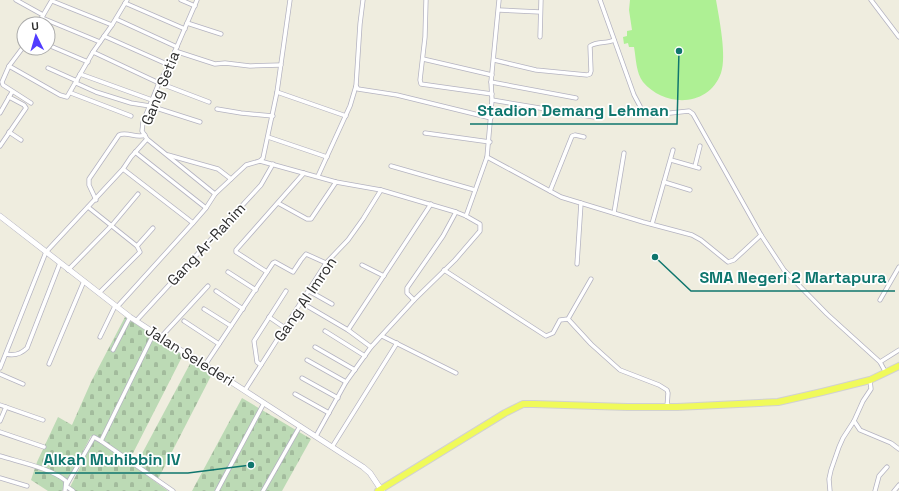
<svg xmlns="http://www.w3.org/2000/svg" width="899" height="491" viewBox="0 0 899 491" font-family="'Space Grotesk',sans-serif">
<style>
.cemetery{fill:url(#cemetery-stones)}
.pitch{fill:#aef094}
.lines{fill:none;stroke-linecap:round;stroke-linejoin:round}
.street-casing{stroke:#b4b3c1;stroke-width:5}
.secondary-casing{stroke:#b4b3c1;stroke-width:6}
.primary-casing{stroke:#d1d1d1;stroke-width:8}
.street{stroke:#fff;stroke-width:3.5}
.secondary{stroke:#fff;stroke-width:5}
.primary{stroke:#f0fa5a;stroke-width:6}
.labels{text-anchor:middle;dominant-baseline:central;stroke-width:3.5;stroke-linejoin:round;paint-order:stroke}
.street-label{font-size:15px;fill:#2d2d2d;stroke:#fff}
.leader{fill:none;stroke:#0f766e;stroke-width:1.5}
.callout-dot{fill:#0f766e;stroke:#fff;stroke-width:1.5}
.callout-label{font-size:16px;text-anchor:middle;font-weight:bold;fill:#0f766e;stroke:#fff;stroke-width:3.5;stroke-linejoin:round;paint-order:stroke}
</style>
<defs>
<pattern id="cemetery-stones" width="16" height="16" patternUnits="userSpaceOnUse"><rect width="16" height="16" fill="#bcdab5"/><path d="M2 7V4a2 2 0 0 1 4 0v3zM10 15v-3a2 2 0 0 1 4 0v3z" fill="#a2bb9c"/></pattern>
</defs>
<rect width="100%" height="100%" fill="#efeddf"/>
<!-- cemetery -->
<g class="cemetery">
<path d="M 125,317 L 183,355 L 130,459 L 116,449 L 91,436 L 62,491 L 48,491 L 31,480 L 37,462 L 58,417 L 72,425 L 91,382 Z"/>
<path d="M 192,360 L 212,374 L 158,479 L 137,463 Z"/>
<path d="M 242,398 L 311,439 L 282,491 L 192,491 Z"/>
<path d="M 94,440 L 102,443 L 168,491 L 68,491 Z"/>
</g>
<!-- pitch -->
<path class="pitch" d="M 630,0 L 716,0 C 719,18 727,56 721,73 C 709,107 665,108 643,82 C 636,73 636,58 634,47 L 629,47 L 628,43 L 624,44 L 623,37 L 627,36 L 627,31 L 632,30 L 629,10 Z"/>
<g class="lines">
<defs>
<g id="street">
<path d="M 16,0 L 43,15"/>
<path d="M 181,0 L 195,6"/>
<path d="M 197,0 L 169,65 L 159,83 L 143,122 L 142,131 L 147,139 L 215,194"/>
<path d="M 426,0 L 425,37 L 420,80 L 421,84 L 492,94"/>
<path d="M 600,0 L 634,95 L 642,110 L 652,115 L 689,111 L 693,114 L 761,235 L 784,270 L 827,314 L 880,362 L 886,373"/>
<path d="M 871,0 L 899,37"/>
<path d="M 52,1 L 112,25"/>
<path d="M 125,3 L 185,29"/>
<path d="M 499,10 L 540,12"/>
<path d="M 42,18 L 100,42"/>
<path d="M 116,19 L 177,47"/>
<path d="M 187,23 L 221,34"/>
<path d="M 38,24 L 52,0"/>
<path d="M 104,36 L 169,65"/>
<path d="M 540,37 L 541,0"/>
<path d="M 48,45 L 88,62"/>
<path d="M 24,46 L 9,66 L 2,82 L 3,85 L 31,103"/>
<path d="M 175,51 L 215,64 L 225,63 L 250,66 L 281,65"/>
<path d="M 93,52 L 159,83 L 209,102"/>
<path d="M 423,59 L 492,75"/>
<path d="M 494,60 L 536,70 L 587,75 L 590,74 L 591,71 L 590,46 C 598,41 606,44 614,40"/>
<path d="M 9,66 L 60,95 L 67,97 L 93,52 L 112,25 L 127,0"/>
<path d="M 48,68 L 77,81"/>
<path d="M 80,74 L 152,100"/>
<path d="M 491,82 L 576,98"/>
<path d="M 76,83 L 96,92 L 131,103 L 150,106 L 200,122"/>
<path d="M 356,86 L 360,24 L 363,0"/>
<path d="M 277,92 L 346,116"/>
<path d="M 71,93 L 131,116"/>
<path d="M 492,100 L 594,117"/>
<path d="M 217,109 L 241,113 L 273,116"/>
<path d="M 0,113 L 12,92"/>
<path d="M 9,132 L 21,140"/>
<path d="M 425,133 L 490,142"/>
<path d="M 268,137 L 327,157"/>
<path d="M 0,146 L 26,108 L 24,105 L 9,97"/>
<path d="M 135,152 L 206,208"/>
<path d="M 168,155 L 218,169 L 231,179"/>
<path d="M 487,157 L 561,197 L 643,222 L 692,235 L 701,240 L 728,262 L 734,260 L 761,235"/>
<path d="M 671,160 L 699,168"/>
<path d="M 260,161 L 336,182 L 381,190 L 456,212 L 466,216 L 480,224 L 480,231 L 455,260 L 414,300 L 371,347 L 346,382 L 316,436"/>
<path d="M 391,166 L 475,190"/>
<path d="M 695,166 L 700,146"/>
<path d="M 123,169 L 193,223"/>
<path d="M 318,176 L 350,106 L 356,86 L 358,89 L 397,95 L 491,118"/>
<path d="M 664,182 L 690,190"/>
<path d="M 550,191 L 572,136 L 575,135 L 584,137"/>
<path d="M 96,200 L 89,185 L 89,179 L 119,135 C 127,131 137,139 145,135"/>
<path d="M 278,203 L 307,219 L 311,219 L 336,182"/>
<path d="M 88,207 L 137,246 L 140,252 L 99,293"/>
<path d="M 614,213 L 624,153"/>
<path d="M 466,216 L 487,157 L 492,100 L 491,82 L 499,0"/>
<path d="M 652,224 L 673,150"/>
<path d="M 137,246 L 153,228"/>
<path d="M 577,264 L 581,203"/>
<path d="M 362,265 L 384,276"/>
<path d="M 68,270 L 112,225 L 138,194"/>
<path d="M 444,270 L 546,336 L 553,333 L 560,320 L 568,319 L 591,279"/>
<path d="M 228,272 L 256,290"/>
<path d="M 267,272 L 236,252 L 236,250 L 304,173"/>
<path d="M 216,291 L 243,309"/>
<path d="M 309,291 L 332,304"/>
<path d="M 414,300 L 407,293 L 407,288 L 443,236 L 456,212"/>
<path d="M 880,300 L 899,267"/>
<path d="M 302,303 L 348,330 L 371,347"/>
<path d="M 117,307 L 193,223 L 206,208 L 215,194 L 246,165 L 260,161 L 263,158 L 277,92 L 290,0"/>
<path d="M 204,309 L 231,326"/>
<path d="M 269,317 L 285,328"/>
<path d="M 568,319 L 591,344 L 620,370 L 659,385 L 667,390 L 668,393 L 667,407"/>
<path d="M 136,321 L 261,185 L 273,164"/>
<path d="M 184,321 L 219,344"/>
<path d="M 348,330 L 431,204"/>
<path d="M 325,331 L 365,356"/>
<path d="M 382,336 L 456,373"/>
<path d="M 100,337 L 115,306"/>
<path d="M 161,337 L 208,286"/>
<path d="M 315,347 L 355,370"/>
<path d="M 113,350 L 130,317"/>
<path d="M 6,354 C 14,356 21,354 27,348 L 60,263"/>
<path d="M 307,360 L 346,382"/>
<path d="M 880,362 L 899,350"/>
<path d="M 49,364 L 84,281"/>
<path d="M 205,365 L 273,263 L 275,262 L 293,272 L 301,260 L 306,254 L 326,263"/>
<path d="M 261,365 L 257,362 L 254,341 L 286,291"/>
<path d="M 0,368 L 46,252 L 123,169 L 131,157 L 147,139"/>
<path d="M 0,374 L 23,384"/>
<path d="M 302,378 L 338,398"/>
<path d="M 245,390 L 326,263 L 348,240 L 363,219 L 381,190"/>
<path d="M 295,394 L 329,413"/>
<path d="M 0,405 L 43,420"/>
<path d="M 0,421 L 6,407"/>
<path d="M 854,421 L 860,430 L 891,443 L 899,449"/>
<path d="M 0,432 L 44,447"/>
<path d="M 101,441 L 154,333"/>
<path d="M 332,447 L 397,343"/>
<path d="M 0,456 C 19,462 51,468 66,481 L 65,491"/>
<path d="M 0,478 L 27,486"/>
<path d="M 73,491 L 66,486 L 94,437 L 101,441 L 173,491"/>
<path d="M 217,491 L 264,403"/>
<path d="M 263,491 L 300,426"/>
<path d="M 830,491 L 829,479 L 831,470 L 839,447 L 843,438 L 854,421 L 863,401 L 871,389 L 870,380"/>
<path d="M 875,491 L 879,476 L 887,467"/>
<path d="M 894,491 L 899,485"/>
</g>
<path id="secondary" d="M 0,216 L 130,317 L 200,363 L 205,365 L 363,467 L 370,473 L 382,491"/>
<path id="primary" d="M 378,491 L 505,413 L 523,404 L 534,404 L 627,407 L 677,407 L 778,402 L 822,392 L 870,380 L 899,366"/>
</defs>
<!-- street casing -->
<use href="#street" class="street-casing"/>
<!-- secondary casing -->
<use href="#secondary" class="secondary-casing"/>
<!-- primary casing -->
<use href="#primary" class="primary-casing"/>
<!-- street -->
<use href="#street" class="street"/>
<!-- secondary -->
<use href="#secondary" class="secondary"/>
<!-- primary -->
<use href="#primary" class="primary"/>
</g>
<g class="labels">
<!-- street labels -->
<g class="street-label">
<text transform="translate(160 88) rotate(-68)">Gang Setia</text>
<text transform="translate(206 244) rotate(-47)">Gang Ar-Rahim</text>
<text transform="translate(305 299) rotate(-56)">Gang Al Imron</text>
<text transform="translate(190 355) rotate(32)">Jalan Selederi</text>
</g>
</g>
<!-- callouts -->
<path class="leader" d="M679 51L677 124H470M655 257L691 291H895M251 465L188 473H35"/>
<g class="callout-dot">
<circle cx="679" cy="51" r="4"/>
<circle cx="655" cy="257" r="4"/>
<circle cx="251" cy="465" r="4"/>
</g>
<g class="callout-label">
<text x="573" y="116">Stadion Demang Lehman</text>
<text x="793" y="283">SMA Negeri 2 Martapura</text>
<text x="112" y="465">Alkah Muhibbin IV</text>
</g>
<!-- north arrow -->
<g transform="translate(36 36) rotate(355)"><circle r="19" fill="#ffffff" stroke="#ababab"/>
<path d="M0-3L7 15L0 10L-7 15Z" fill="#513cff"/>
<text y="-6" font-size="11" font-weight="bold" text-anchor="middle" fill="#2d2d2d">U</text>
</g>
</svg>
